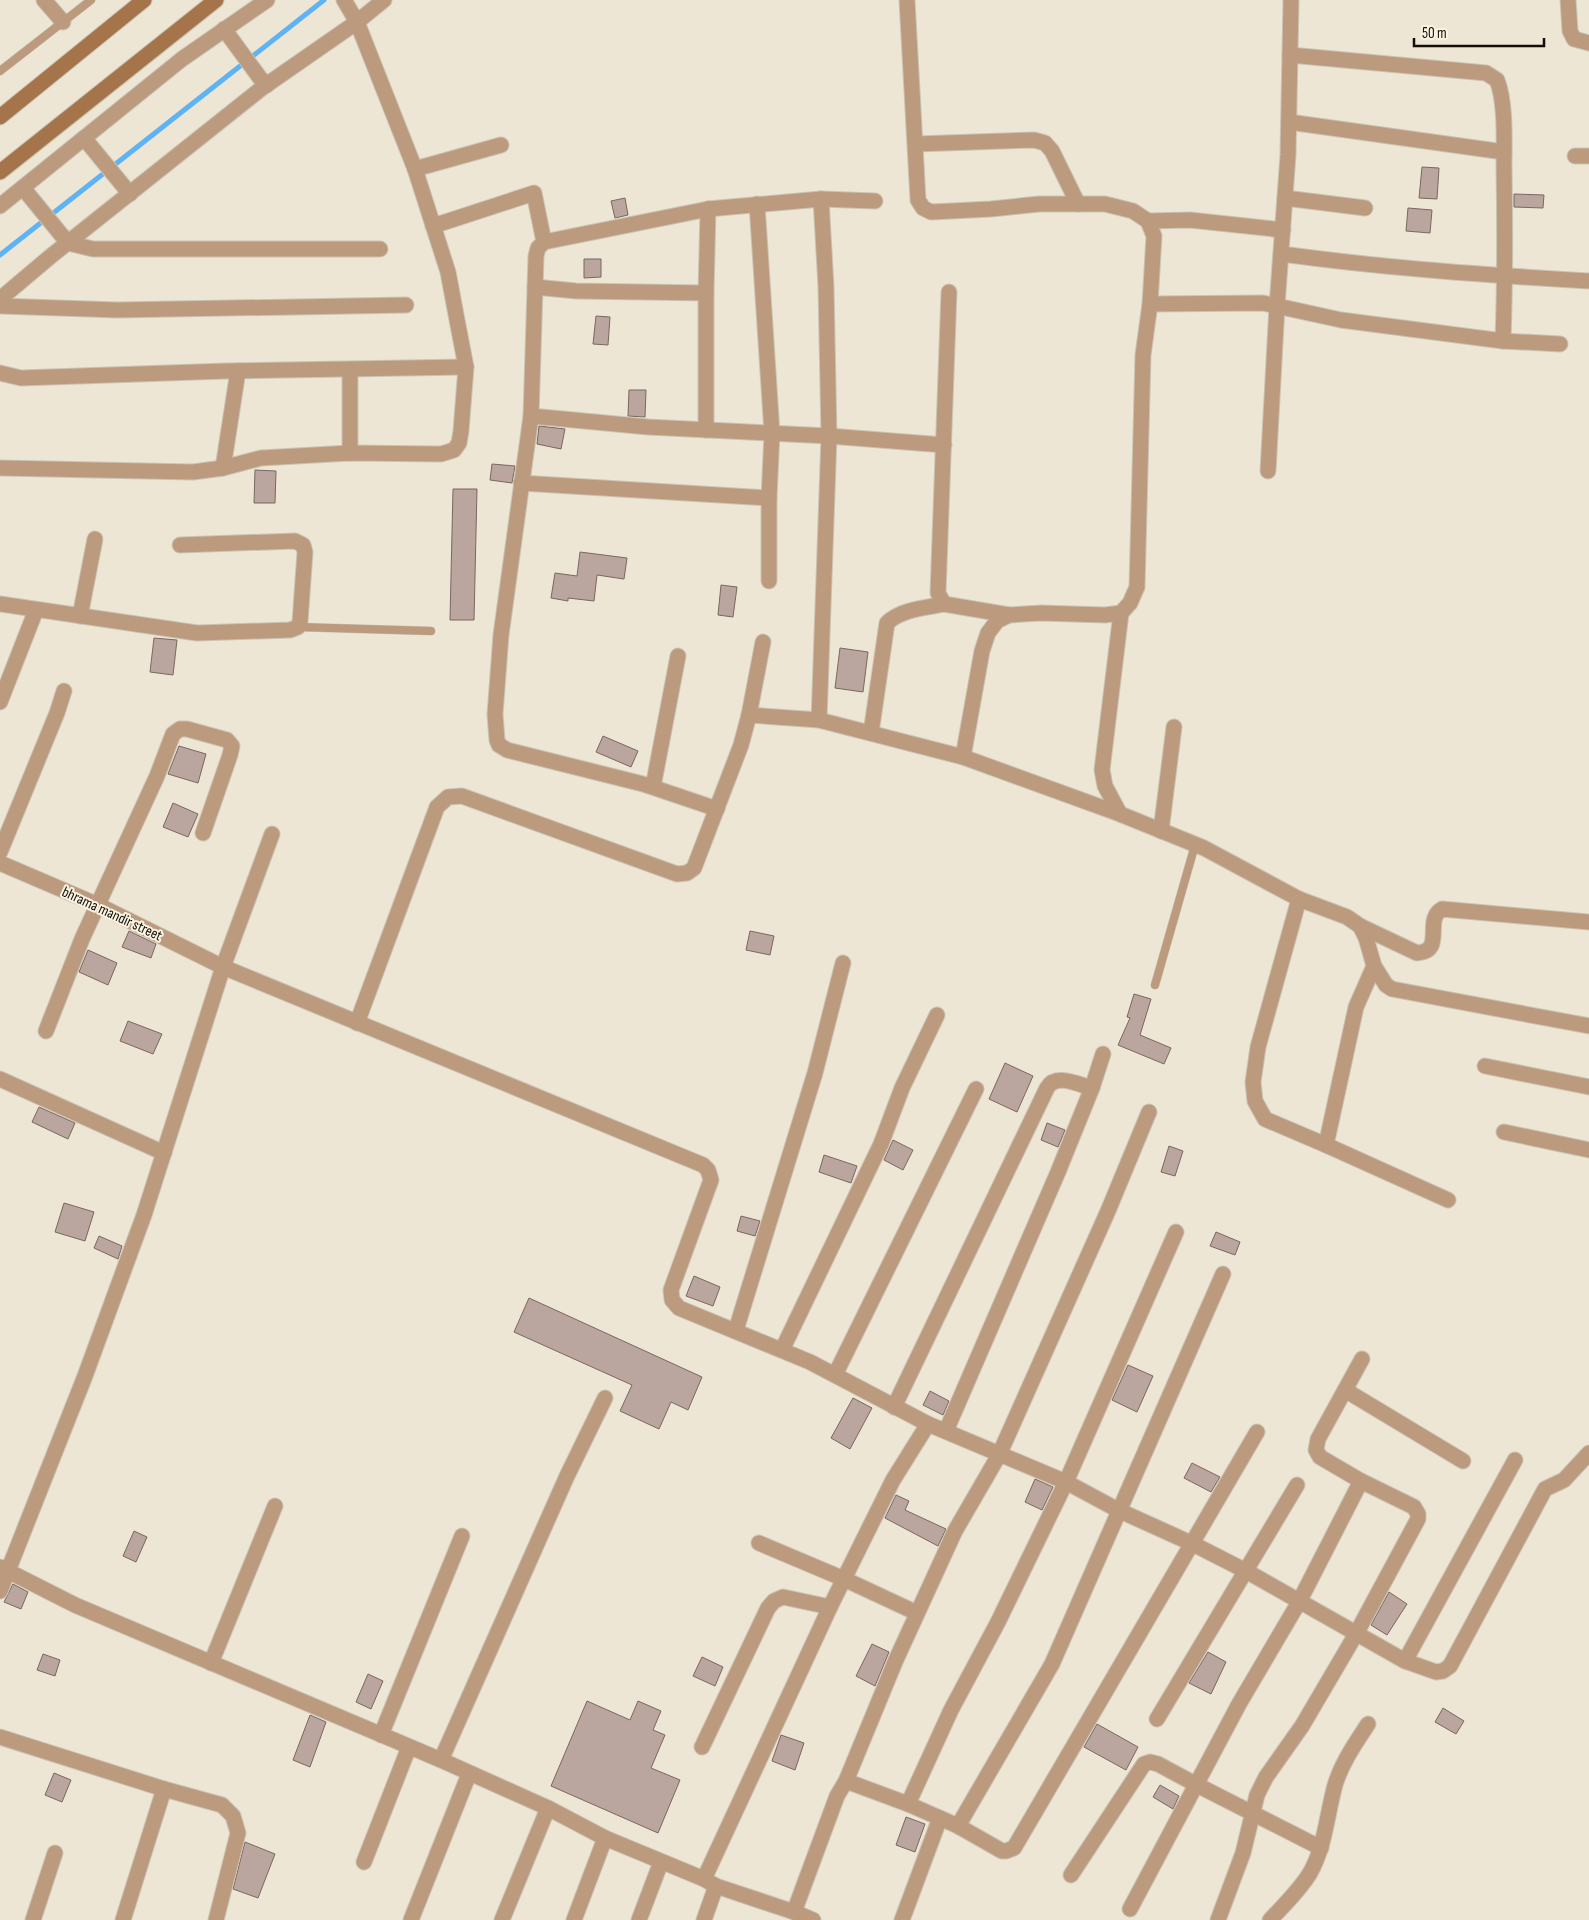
<svg xmlns="http://www.w3.org/2000/svg" width="1589" height="1920" viewBox="0 0 1589 1920" font-family="'Sofia Sans Condensed',sans-serif">
<style>
.lines{fill:none;stroke-linecap:round;stroke-linejoin:round}
.stream{stroke:#5db3f4;stroke-width:5}
.building{fill:#baa69f;stroke:#796761}
.service-casing{stroke:#cbc3b4;stroke-width:9}
.minor-casing{stroke:#cbc3b4;stroke-width:17}
.tertiary-casing{stroke:#cbc3b4;stroke-width:17}
.secondary-casing{stroke:#cbc3b4;stroke-width:17}
.service{stroke:#bc9a7e;stroke-width:8}
.minor{stroke:#bc9a7e;stroke-width:15}
.tertiary{stroke:#bc9a7e;stroke-width:15}
.secondary{stroke:#a5744a;stroke-width:15}
.labels{text-anchor:middle;dominant-baseline:central;stroke-width:4;stroke-linejoin:round;paint-order:stroke}
.street-label{font-size:15px;fill:#110e08;stroke:#fbf3e2}
</style>
<rect width="100%" height="100%" fill="#eee6d5"/>
<g class="lines">
<!-- stream -->
<path class="stream" d="M 0,255 L 324,0"/>
</g>
<!-- building -->
<g class="building">
<path d="M 1422,167 L 1439,168 L 1437,199 L 1419,198 Z"/>
<path d="M 1514,194 L 1544,195 L 1543,208 L 1514,207 Z"/>
<path d="M 625,198 L 628,215 L 615,218 L 611,201 Z"/>
<path d="M 1408,208 L 1432,210 L 1430,233 L 1406,231 Z"/>
<path d="M 584,259 L 601,259 L 601,277 L 584,278 Z"/>
<path d="M 596,316 L 610,317 L 608,345 L 593,344 Z"/>
<path d="M 629,390 L 646,390 L 645,417 L 628,416 Z"/>
<path d="M 539,426 L 565,429 L 561,449 L 537,444 Z"/>
<path d="M 492,464 L 515,466 L 512,483 L 490,480 Z"/>
<path d="M 255,470 L 276,471 L 275,503 L 254,503 Z"/>
<path d="M 453,489 L 477,489 L 474,620 L 450,620 Z"/>
<path d="M 580,552 L 627,558 L 624,579 L 597,575 L 594,601 L 568,598 L 568,601 L 551,598 L 555,573 L 577,576 Z"/>
<path d="M 721,585 L 737,587 L 733,617 L 718,615 Z"/>
<path d="M 154,638 L 177,640 L 173,675 L 150,672 Z"/>
<path d="M 840,648 L 868,652 L 863,692 L 835,688 Z"/>
<path d="M 603,736 L 638,751 L 631,767 L 596,752 Z"/>
<path d="M 179,746 L 206,754 L 198,783 L 168,774 Z"/>
<path d="M 173,803 L 198,814 L 188,837 L 163,827 Z"/>
<path d="M 129,931 L 156,944 L 151,958 L 122,947 Z"/>
<path d="M 750,931 L 774,936 L 770,955 L 746,950 Z"/>
<path d="M 88,950 L 117,963 L 108,985 L 79,972 Z"/>
<path d="M 1134,994 L 1151,999 L 1140,1035 L 1171,1048 L 1164,1064 L 1118,1045 L 1130,1018 L 1127,1017 Z"/>
<path d="M 128,1021 L 162,1034 L 153,1054 L 120,1041 Z"/>
<path d="M 1005,1063 L 1033,1076 L 1017,1112 L 989,1099 Z"/>
<path d="M 39,1107 L 75,1123 L 68,1139 L 32,1122 Z"/>
<path d="M 1047,1123 L 1065,1130 L 1058,1147 L 1041,1140 Z"/>
<path d="M 893,1140 L 913,1150 L 903,1170 L 884,1160 Z"/>
<path d="M 1169,1146 L 1183,1151 L 1175,1176 L 1161,1172 Z"/>
<path d="M 824,1155 L 857,1166 L 851,1183 L 819,1172 Z"/>
<path d="M 64,1203 L 94,1212 L 85,1241 L 55,1232 Z"/>
<path d="M 741,1216 L 760,1221 L 755,1236 L 737,1231 Z"/>
<path d="M 1216,1232 L 1240,1242 L 1235,1255 L 1210,1246 Z"/>
<path d="M 99,1236 L 122,1246 L 118,1259 L 94,1248 Z"/>
<path d="M 694,1276 L 720,1287 L 713,1306 L 686,1296 Z"/>
<path d="M 529,1298 L 702,1377 L 688,1410 L 671,1402 L 659,1429 L 620,1411 L 632,1385 L 514,1332 Z"/>
<path d="M 1128,1365 L 1153,1376 L 1137,1412 L 1112,1400 Z"/>
<path d="M 930,1391 L 949,1401 L 943,1415 L 923,1405 Z"/>
<path d="M 853,1398 L 872,1408 L 850,1449 L 831,1438 Z"/>
<path d="M 1192,1463 L 1220,1477 L 1211,1492 L 1184,1478 Z"/>
<path d="M 1035,1479 L 1053,1487 L 1042,1510 L 1025,1502 Z"/>
<path d="M 896,1495 L 909,1501 L 905,1510 L 946,1529 L 938,1546 L 885,1518 Z"/>
<path d="M 134,1531 L 147,1537 L 136,1562 L 123,1556 Z"/>
<path d="M 13,1584 L 28,1592 L 21,1609 L 4,1602 Z"/>
<path d="M 1389,1592 L 1407,1604 L 1387,1635 L 1371,1625 Z"/>
<path d="M 872,1644 L 889,1652 L 875,1686 L 856,1676 Z"/>
<path d="M 1208,1652 L 1226,1662 L 1211,1694 L 1189,1683 Z"/>
<path d="M 43,1654 L 60,1660 L 55,1676 L 37,1670 Z"/>
<path d="M 702,1657 L 723,1667 L 715,1686 L 693,1676 Z"/>
<path d="M 368,1674 L 383,1681 L 371,1709 L 356,1702 Z"/>
<path d="M 587,1701 L 630,1720 L 638,1701 L 661,1711 L 653,1730 L 665,1735 L 651,1768 L 680,1780 L 658,1833 L 551,1786 Z"/>
<path d="M 1443,1708 L 1464,1721 L 1456,1734 L 1435,1722 Z"/>
<path d="M 310,1715 L 326,1722 L 310,1767 L 293,1760 Z"/>
<path d="M 1097,1724 L 1138,1747 L 1126,1770 L 1084,1747 Z"/>
<path d="M 781,1735 L 804,1743 L 795,1770 L 772,1761 Z"/>
<path d="M 54,1773 L 71,1780 L 62,1802 L 45,1795 Z"/>
<path d="M 1160,1785 L 1179,1796 L 1173,1809 L 1153,1797 Z"/>
<path d="M 906,1817 L 925,1824 L 915,1852 L 896,1845 Z"/>
<path d="M 245,1842 L 275,1854 L 258,1898 L 233,1889 Z"/>
</g>
<g class="lines">
<defs>
<g id="service">
<path d="M 0,71 L 91,0"/>
<path d="M 298,627 L 431,631"/>
<path d="M 1155,985 L 1195,845"/>
</g>
<g id="minor">
<path d="M 44,0 L 63,22"/>
<path d="M 907,0 L 918,200 L 923,208 L 931,212 L 991,209 L 1039,204 L 1105,204 L 1133,211 L 1148,221 L 1154,236 L 1150,304 L 1143,355 L 1137,587 L 1130,603 L 1121,613 L 1105,615 L 1041,613 L 1009,615 L 997,621 L 988,633 L 982,651 L 963,757"/>
<path d="M 1568,0 L 1570,31 L 1574,39 L 1589,43"/>
<path d="M 224,29 L 260,78 L 267,85"/>
<path d="M 1290,55 L 1486,73 L 1497,80 C 1506,103 1504,142 1504,167 C 1505,225 1505,283 1503,341"/>
<path d="M 1289,122 L 1504,152"/>
<path d="M 84,138 L 130,194"/>
<path d="M 916,144 L 1034,140 L 1045,143 L 1052,151 L 1078,204"/>
<path d="M 1575,156 L 1589,156"/>
<path d="M 415,169 L 501,145"/>
<path d="M 23,188 L 68,243 L 93,249 L 380,249"/>
<path d="M 1285,198 L 1365,208"/>
<path d="M 757,204 L 772,433 L 769,498 L 769,581"/>
<path d="M 708,209 L 821,199 L 875,201"/>
<path d="M 1148,221 L 1190,220 L 1283,230"/>
<path d="M 433,226 L 534,193 L 544,242"/>
<path d="M 1282,254 C 1384,268 1486,275 1589,281"/>
<path d="M 535,287 L 576,291 L 706,293"/>
<path d="M 949,292 L 938,593 L 944,604 L 1009,615"/>
<path d="M 0,299 L 51,256 L 262,88 L 357,22 L 384,0"/>
<path d="M 1150,304 L 1263,303 L 1341,320 L 1503,341 L 1560,344"/>
<path d="M 0,306 L 117,310 L 406,305"/>
<path d="M 350,370 L 350,453"/>
<path d="M 0,373 L 21,378 L 226,371 L 466,367"/>
<path d="M 531,416 L 648,427 L 829,436 L 944,445"/>
<path d="M 706,430 L 706,293 L 708,209 L 544,242 L 538,248 L 536,256 L 531,416 L 501,635 L 495,714 L 497,740 L 499,745 L 507,750 L 643,784 L 717,809"/>
<path d="M 0,468 L 193,472 L 223,468 L 261,458 L 350,453 L 441,454 L 454,450 L 459,443 L 461,431 L 466,367 L 457,320 L 448,272 L 415,169 L 357,22 L 344,0"/>
<path d="M 223,468 L 238,371"/>
<path d="M 1268,471 L 1277,306 L 1288,155 L 1291,0"/>
<path d="M 521,483 L 769,498"/>
<path d="M 0,604 L 197,633 L 290,630 L 298,627 L 300,622 L 305,552 L 303,545 L 295,541 L 180,545"/>
<path d="M 80,616 L 95,539"/>
<path d="M 0,702 L 36,610"/>
<path d="M 749,715 L 819,720 L 963,757 L 1120,814 L 1204,848 L 1299,899 L 1347,917 L 1360,926 L 1366,938 L 1374,966 L 1386,985 L 1392,989 L 1589,1026"/>
<path d="M 819,720 L 829,436 L 826,287 L 821,199"/>
<path d="M 871,733 L 887,623 C 901,609 926,608 944,604"/>
<path d="M 653,787 L 678,656"/>
<path d="M 1120,814 L 1105,786 L 1102,770 L 1121,613"/>
<path d="M 1161,831 L 1174,727"/>
<path d="M 0,852 L 57,713 L 64,691"/>
<path d="M 0,863 L 98,905 L 223,967 L 703,1165 L 708,1170 L 711,1180 L 671,1290 L 672,1300 L 679,1308 L 810,1362 L 928,1424 L 1066,1482 L 1118,1510 L 1193,1544 L 1246,1571 L 1405,1661 L 1436,1672 L 1443,1671 L 1450,1666 L 1545,1489 L 1564,1480 L 1589,1453"/>
<path d="M 1299,899 L 1258,1047 L 1253,1082 L 1255,1101 L 1265,1119 L 1326,1145 L 1448,1200"/>
<path d="M 1360,926 L 1417,953 C 1446,951 1423,920 1442,909 L 1589,922"/>
<path d="M 357,1023 L 437,807 L 448,797 L 462,796 L 677,874 L 687,873 L 694,868 L 741,745 L 749,715 L 763,642"/>
<path d="M 46,1031 L 82,939 L 157,776 L 173,734 L 180,729 L 187,729 L 227,740 L 232,746 L 230,755 L 203,833"/>
<path d="M 1485,1066 L 1589,1087"/>
<path d="M 0,1079 L 164,1153"/>
<path d="M 1504,1132 L 1589,1150"/>
<path d="M 1326,1145 L 1356,1007 L 1374,966"/>
<path d="M 736,1330 L 815,1073 L 843,963"/>
<path d="M 782,1350 L 881,1144 L 902,1088 L 937,1015"/>
<path d="M 835,1375 L 976,1089"/>
<path d="M 1345,1390 L 1463,1461"/>
<path d="M 894,1407 L 1047,1088 C 1056,1073 1077,1084 1092,1088"/>
<path d="M 946,1431 L 1058,1172 L 1092,1088 L 1103,1054"/>
<path d="M 759,1543 L 844,1579 L 917,1613"/>
<path d="M 0,1567 L 75,1605 L 441,1760 L 548,1808 L 605,1838 L 704,1879 L 716,1886 L 794,1912 L 813,1920"/>
<path d="M 0,1591 L 85,1376 L 144,1215 L 223,967 L 272,834"/>
<path d="M 1405,1661 L 1515,1460"/>
<path d="M 211,1663 L 275,1506"/>
<path d="M 1157,1719 L 1297,1485"/>
<path d="M 381,1735 L 462,1536"/>
<path d="M 0,1737 L 164,1789 L 222,1805 L 233,1816 L 238,1833 L 216,1920"/>
<path d="M 702,1747 L 768,1608 L 774,1601 L 783,1597 L 830,1607"/>
<path d="M 441,1760 L 567,1476 L 605,1398"/>
<path d="M 846,1781 L 908,1804 L 958,1826 L 1002,1851 L 1006,1851 L 1014,1848 L 1257,1432"/>
<path d="M 908,1804 L 951,1710 L 998,1622 L 1066,1482 L 1176,1232"/>
<path d="M 958,1826 L 1052,1664 L 1223,1274"/>
<path d="M 364,1862 L 409,1747"/>
<path d="M 1071,1875 L 1144,1764 L 1150,1762 L 1158,1764 L 1197,1785 L 1321,1848"/>
<path d="M 704,1879 L 830,1607 L 893,1480 L 928,1424"/>
<path d="M 1130,1909 L 1239,1704 L 1299,1602 L 1361,1481"/>
<path d="M 794,1912 L 837,1796 L 846,1781 L 895,1662 L 955,1531 L 999,1455 L 1108,1211 L 1149,1112"/>
<path d="M 33,1920 L 55,1853"/>
<path d="M 123,1920 L 164,1789"/>
<path d="M 411,1920 L 469,1774"/>
<path d="M 502,1920 L 548,1808"/>
<path d="M 574,1920 L 605,1838"/>
<path d="M 639,1920 L 661,1862"/>
<path d="M 704,1920 L 716,1886"/>
<path d="M 902,1920 L 940,1818"/>
<path d="M 1218,1920 L 1243,1853 L 1257,1795 L 1266,1777 L 1302,1726 L 1356,1634 L 1418,1519 L 1418,1514 L 1414,1507 L 1361,1481 L 1320,1457 L 1316,1450 L 1318,1439 L 1362,1359"/>
<path d="M 1270,1920 C 1284,1905 1299,1891 1310,1873 C 1325,1847 1327,1814 1335,1785 C 1342,1762 1355,1744 1368,1724"/>
</g>
<path id="tertiary" d="M 0,206 L 182,59 L 267,0"/>
<g id="secondary">
<path d="M 0,117 L 144,0"/>
<path d="M 0,172 L 216,0"/>
</g>
</defs>
<!-- service casing -->
<use href="#service" class="service-casing"/>
<!-- minor casing -->
<use href="#minor" class="minor-casing"/>
<!-- tertiary casing -->
<use href="#tertiary" class="tertiary-casing"/>
<!-- secondary casing -->
<use href="#secondary" class="secondary-casing"/>
<!-- service -->
<use href="#service" class="service"/>
<!-- minor -->
<use href="#minor" class="minor"/>
<!-- tertiary -->
<use href="#tertiary" class="tertiary"/>
<!-- secondary -->
<use href="#secondary" class="secondary"/>
</g>
<g class="labels">
<!-- street labels -->
<g class="street-label">
<text transform="translate(112 914) rotate(25)">bhrama mandir street</text>
</g>
</g>
<!-- scale -->
<path d="M1414 38v8h130v-8" fill="none" stroke="#110e08" stroke-width="2.5"/>
<text x="1422" y="38" font-size="15" fill="#110e08" stroke="#fbf3e2" stroke-width="4" paint-order="stroke">50 m</text>
</svg>
